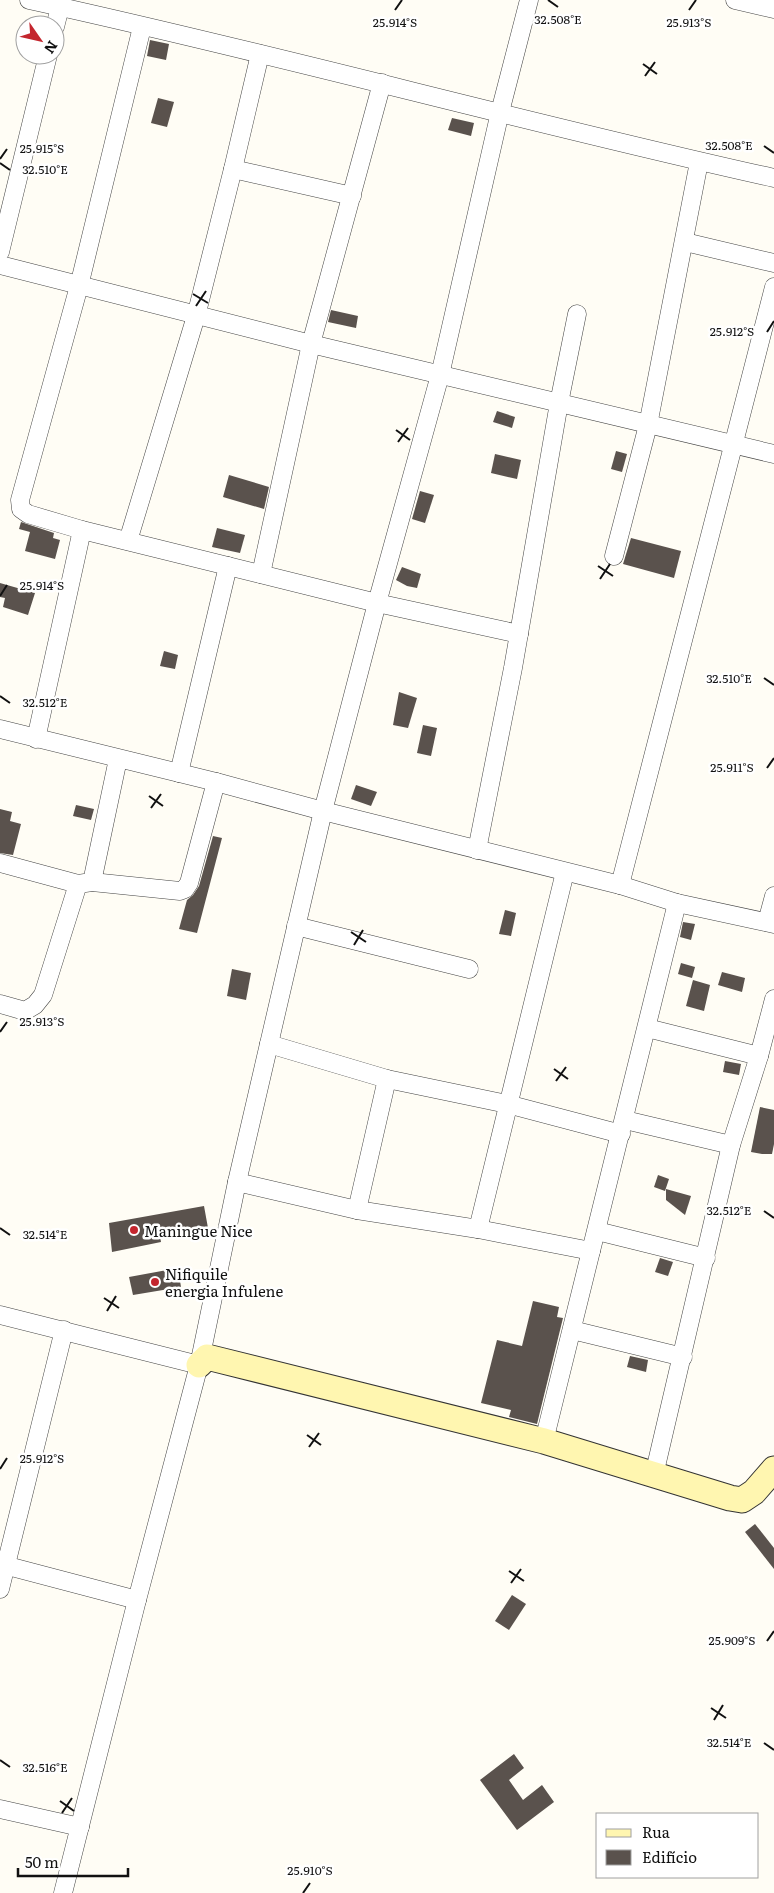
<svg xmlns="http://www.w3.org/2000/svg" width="774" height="1893" viewBox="0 0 774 1893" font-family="Literata,serif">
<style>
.building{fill:#5a524d}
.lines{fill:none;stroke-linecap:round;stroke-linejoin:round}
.street-casing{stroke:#444;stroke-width:19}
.secondary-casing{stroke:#333;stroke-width:27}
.street{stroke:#fff;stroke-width:18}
.secondary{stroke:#fff6b0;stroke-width:25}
.ticks{fill:none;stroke:#111;stroke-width:2}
.poi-dot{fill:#c4262e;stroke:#fff;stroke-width:2}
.labels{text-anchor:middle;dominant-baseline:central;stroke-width:5;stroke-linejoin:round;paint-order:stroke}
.poi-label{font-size:15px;fill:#111;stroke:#fff;text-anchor:start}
.ticks-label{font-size:12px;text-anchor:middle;fill:#111;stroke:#fff;stroke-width:5;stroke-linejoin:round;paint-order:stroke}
</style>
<rect width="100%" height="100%" fill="#fffdf5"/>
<!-- building -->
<g class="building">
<path d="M 150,40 L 169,44 L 166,60 L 147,56 Z"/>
<path d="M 158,98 L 174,102 L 167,127 L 151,123 Z"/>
<path d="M 452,118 L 474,123 L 471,136 L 448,130 Z"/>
<path d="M 331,310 L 358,316 L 356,328 L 328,322 Z"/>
<path d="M 497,411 L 515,417 L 512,428 L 493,422 Z"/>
<path d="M 616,451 L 627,454 L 622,472 L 611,469 Z"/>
<path d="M 495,454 L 521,460 L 517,479 L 491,473 Z"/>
<path d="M 229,475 L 269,487 L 264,509 L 223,497 Z"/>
<path d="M 420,491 L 434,495 L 425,523 L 412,519 Z"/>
<path d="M 21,522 L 54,533 L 53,538 L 60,540 L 55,559 L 25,551 L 30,532 L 19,529 Z"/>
<path d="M 217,528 L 245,535 L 240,553 L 212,547 Z"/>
<path d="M 631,538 L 681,551 L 674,578 L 623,564 Z"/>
<path d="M 402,567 L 421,574 L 417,588 L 407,586 L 396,580 Z"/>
<path d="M 0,583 L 35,593 L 28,615 L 3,607 L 5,598 L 0,597 Z"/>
<path d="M 164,651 L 178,655 L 175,669 L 160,666 Z"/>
<path d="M 399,692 L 417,698 L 408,728 L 393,725 Z"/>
<path d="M 423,725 L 437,728 L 431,756 L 417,753 Z"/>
<path d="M 356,785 L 377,792 L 371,806 L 351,799 Z"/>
<path d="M 76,805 L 94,809 L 91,820 L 73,816 Z"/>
<path d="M 0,809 L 12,812 L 10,821 L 21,824 L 13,855 L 0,853 Z"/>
<path d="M 213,836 L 222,838 L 197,933 L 179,929 L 187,900 L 193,895 L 199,886 Z"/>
<path d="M 505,910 L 516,913 L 511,936 L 499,934 Z"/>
<path d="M 683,922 L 695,924 L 691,940 L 680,937 Z"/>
<path d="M 681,963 L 695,967 L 692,978 L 678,974 Z"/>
<path d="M 232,969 L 251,973 L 246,1000 L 227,996 Z"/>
<path d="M 722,972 L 745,978 L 742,992 L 718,985 Z"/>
<path d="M 693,980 L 710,985 L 704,1011 L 686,1006 Z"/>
<path d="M 725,1061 L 741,1064 L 739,1075 L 723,1072 Z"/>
<path d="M 760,1107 L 774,1110 L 774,1144 L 772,1154 L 762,1154 L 751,1152 Z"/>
<path d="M 658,1175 L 669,1179 L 665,1191 L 654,1187 Z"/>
<path d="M 666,1189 L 691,1196 L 685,1215 L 666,1200 Z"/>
<path d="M 204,1206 L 208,1228 L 160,1236 L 161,1242 L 112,1252 L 109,1223 Z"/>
<path d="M 660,1258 L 673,1262 L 668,1276 L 655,1272 Z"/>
<path d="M 178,1268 L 181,1287 L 133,1295 L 129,1277 Z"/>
<path d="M 533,1301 L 559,1307 L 557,1317 L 563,1318 L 537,1424 L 509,1417 L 511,1410 L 481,1403 L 497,1340 L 522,1346 Z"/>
<path d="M 630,1356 L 648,1360 L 646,1372 L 627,1367 Z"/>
<path d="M 755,1524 L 774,1548 L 774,1569 L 745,1532 Z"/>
<path d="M 512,1595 L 526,1604 L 509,1630 L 495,1621 Z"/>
<path d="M 514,1754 L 524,1768 L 509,1780 L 523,1800 L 542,1785 L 554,1802 L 517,1830 L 480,1780 Z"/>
</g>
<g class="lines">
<defs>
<g id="street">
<path d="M 29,0 C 278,54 525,123 774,178"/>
<path d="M 735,0 L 774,9"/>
<path d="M 55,27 L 60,7"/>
<path d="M 142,27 L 79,286 L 20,500 L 21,509 L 28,514 L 82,530 L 377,603 L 519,634"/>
<path d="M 233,169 L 352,196"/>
<path d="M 685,242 L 774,263"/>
<path d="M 0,252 L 48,55"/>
<path d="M 0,265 L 311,344 L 774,454"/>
<path d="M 128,541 L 196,316 L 233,169 L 260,54"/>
<path d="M 614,556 L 648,425 L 699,162"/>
<path d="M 261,574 L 311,344 L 382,83"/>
<path d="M 0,729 L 216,782 L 323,811 L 620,885 L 677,903 L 774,924"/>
<path d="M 36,739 L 82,530"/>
<path d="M 179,773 L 228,566"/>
<path d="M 477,850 L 513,668 L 559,403 L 577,314"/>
<path d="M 0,863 L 78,884"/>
<path d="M 92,882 L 180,891 L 185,889 L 189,883 L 216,782"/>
<path d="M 620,885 L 774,287"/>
<path d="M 767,922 L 774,896"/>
<path d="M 296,926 L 469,969"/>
<path d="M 0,1004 L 25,1011 L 35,1005 L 43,995 L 78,884 L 92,882 L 118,759"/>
<path d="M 647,1028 L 759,1056"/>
<path d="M 269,1044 L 387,1079 L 507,1104 L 621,1134"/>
<path d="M 625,1120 L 731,1145"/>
<path d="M 237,1182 L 357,1210 L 478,1229 L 591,1251"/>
<path d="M 357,1210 L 387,1079"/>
<path d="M 478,1229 L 565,872"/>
<path d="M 597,1231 L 706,1258"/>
<path d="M 0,1315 L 199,1365"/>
<path d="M 572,1330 L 683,1357"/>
<path d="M 544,1441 L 677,903"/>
<path d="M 654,1475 L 731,1145 L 759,1056 L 774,999"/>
<path d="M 0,1564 L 137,1600"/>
<path d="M 0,1589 L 64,1330"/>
<path d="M 0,1809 L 80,1827"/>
<path d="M 63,1893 L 137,1600 L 199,1365 L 237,1182 L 323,811 L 377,603 L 440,375 L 500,112 L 529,0"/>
</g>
<path id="secondary" d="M 199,1365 L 207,1357 L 544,1441 L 730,1498 L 742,1500 L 754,1492 L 774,1469"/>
</defs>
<!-- street casing -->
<use href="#street" class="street-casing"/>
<!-- secondary casing -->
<use href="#secondary" class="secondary-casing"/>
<!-- street -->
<use href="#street" class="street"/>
<!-- secondary -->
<use href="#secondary" class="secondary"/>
</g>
<!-- ticks -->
<path class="ticks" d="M 548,0 L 558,7M 395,10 L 402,0M 689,10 L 696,0M 643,64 L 657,74M 645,76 L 655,62M 764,146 L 774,153M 0,159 L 7,149M 0,163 L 10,170M 193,294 L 208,303M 196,306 L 206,291M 767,332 L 774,321M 396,430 L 410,440M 398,442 L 408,428M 598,566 L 613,576M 600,579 L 610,564M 0,596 L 7,585M 764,678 L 774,685M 0,696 L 10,703M 767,768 L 774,758M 149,796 L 163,806M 151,808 L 161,794M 351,932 L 366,942M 354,945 L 363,930M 0,1032 L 7,1022M 554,1069 L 568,1079M 556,1081 L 566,1067M 764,1211 L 774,1218M 0,1228 L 10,1235M 104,1298 L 119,1308M 107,1311 L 116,1296M 307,1435 L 321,1445M 309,1447 L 319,1433M 0,1469 L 7,1458M 509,1571 L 524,1581M 511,1583 L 521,1569M 767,1641 L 774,1631M 711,1708 L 726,1718M 714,1720 L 723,1705M 764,1743 L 774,1750M 0,1760 L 10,1767M 60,1801 L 74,1811M 62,1813 L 72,1798M 303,1893 L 310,1883"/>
<!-- markers -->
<g class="poi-dot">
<circle cx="134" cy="1230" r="5"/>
<circle cx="155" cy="1282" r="5"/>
</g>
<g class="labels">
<!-- poi labels -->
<g class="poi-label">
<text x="144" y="1230">Maningue Nice</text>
<text x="165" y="1273">Nifiquile<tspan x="165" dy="17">energia Infulene</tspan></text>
</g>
</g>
<g class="ticks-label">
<text x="558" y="24">32.508°E</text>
<text x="395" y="27">25.914°S</text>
<text x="689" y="27">25.913°S</text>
<text x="729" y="150">32.508°E</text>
<text x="42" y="153">25.915°S</text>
<text x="45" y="174">32.510°E</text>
<text x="732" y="336">25.912°S</text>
<text x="42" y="590">25.914°S</text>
<text x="729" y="683">32.510°E</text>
<text x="45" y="707">32.512°E</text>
<text x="732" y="772">25.911°S</text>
<text x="42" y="1026">25.913°S</text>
<text x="729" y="1215">32.512°E</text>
<text x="45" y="1239">32.514°E</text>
<text x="42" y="1463">25.912°S</text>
<text x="732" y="1645">25.909°S</text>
<text x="729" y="1747">32.514°E</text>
<text x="45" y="1772">32.516°E</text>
<text x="310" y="1875">25.910°S</text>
</g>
<!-- legend -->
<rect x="596" y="1813" width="162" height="65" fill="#ffffff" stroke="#a0a0a0"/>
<rect x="606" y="1829" width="25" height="8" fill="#fff6b0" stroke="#a0a0a0"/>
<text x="642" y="1838" font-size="15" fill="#111111">Rua</text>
<rect x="606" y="1850" width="25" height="15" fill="#5a524d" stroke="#a0a0a0"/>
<text x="642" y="1863" font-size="15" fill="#111111">Edifício</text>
<!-- north arrow -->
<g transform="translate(40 40) rotate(124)"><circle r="24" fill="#ffffff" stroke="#a0a0a0"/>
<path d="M0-4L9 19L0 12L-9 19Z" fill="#c4262e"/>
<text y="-8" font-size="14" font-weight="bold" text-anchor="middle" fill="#111111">N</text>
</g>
<!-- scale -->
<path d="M18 1868v8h110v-8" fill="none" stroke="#111111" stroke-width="2.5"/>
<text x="25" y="1868" font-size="15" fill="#111111" stroke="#ffffff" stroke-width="4" paint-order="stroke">50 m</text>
</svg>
